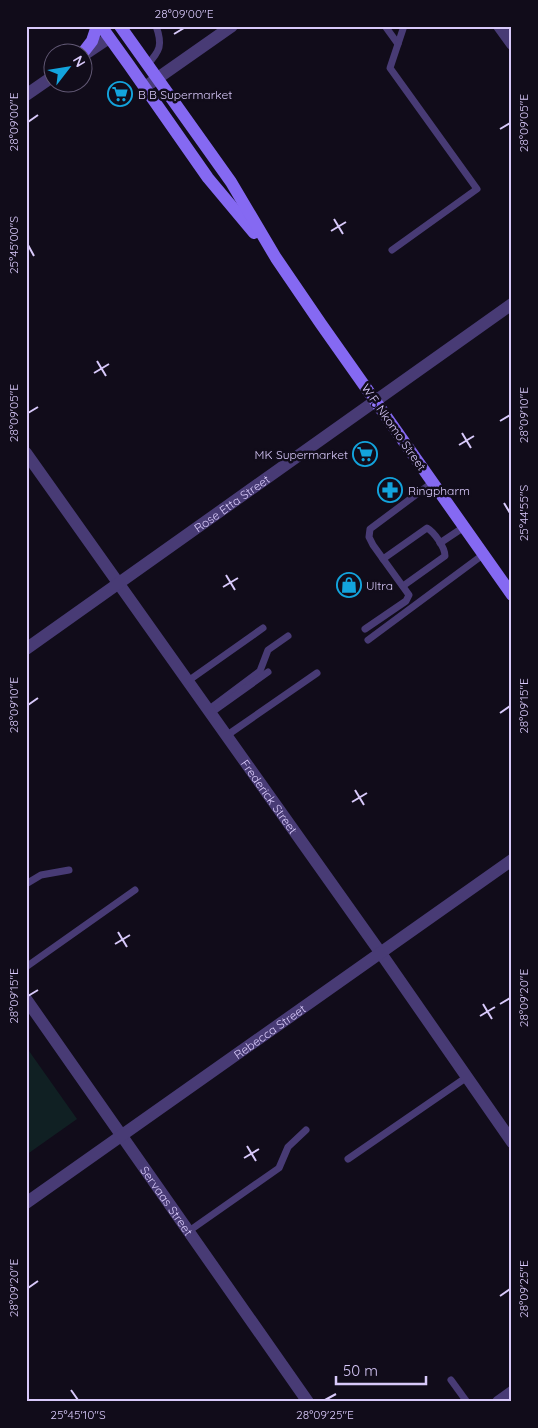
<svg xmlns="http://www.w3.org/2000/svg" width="538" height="1428" viewBox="0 0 538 1428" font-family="Quicksand,sans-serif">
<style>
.green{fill:#102023}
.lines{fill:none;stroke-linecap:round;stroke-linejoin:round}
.lane{stroke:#483b75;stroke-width:7}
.street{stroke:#483b75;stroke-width:12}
.secondary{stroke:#8569f2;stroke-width:12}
.ticks{fill:none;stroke:#d8c9fa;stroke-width:2}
.labels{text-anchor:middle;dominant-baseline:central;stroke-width:5;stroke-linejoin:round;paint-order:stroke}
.poi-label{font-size:12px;fill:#d8c9fa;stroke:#110c1a;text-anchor:start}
.street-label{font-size:12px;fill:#d8c9fa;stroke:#110c1a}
.neatline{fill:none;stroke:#d8c9fa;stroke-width:2}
.ticks-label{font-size:12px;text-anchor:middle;fill:#d8c9fa}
</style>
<rect width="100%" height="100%" fill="#110c1a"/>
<!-- green -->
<path class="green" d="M 29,1051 L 77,1119 L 26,1155 L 26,1053 Z"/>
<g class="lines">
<!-- lane -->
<g class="lane">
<path d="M 385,26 L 398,44 L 404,26"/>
<path d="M 147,65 C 160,51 163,45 156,26"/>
<path d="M 392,250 L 477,189 L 390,68 L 398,44"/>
<path d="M 440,543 L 464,527"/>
<path d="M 383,559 L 427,528 C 434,532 445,547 445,556 L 403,586"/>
<path d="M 365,629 L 406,601 L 409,595 L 373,545 L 369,537 L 370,529 L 433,482"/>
<path d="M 368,640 L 484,554"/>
<path d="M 188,681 L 263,628"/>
<path d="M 208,710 L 260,671 L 268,650 L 288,636"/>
<path d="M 215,710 L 268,672"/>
<path d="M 226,736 L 317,673"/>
<path d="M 26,884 L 41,875 L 69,870"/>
<path d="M 26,967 L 135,890"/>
<path d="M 348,1159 L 467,1077"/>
<path d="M 189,1231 L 279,1168 L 288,1147 L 306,1130"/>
<path d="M 451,1380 L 467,1402"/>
</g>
<!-- street -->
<g class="street">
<path d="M 499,26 L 512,44"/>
<path d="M 82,56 L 109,38"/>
<path d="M 145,87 L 232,26"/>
<path d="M 26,95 L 52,77"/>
<path id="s1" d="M 26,453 L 380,952 L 512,1142"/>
<path id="s2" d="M 26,649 L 512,304"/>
<path id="s3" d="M 26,999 L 308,1402"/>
<path id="s4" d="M 26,1203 L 512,860"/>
<path d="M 498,1402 L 512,1392"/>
</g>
<!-- secondary -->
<g class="secondary">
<path d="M 101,26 L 129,65 L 208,178 L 254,233"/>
<path d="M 120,26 L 231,182 L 276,258 L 321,324 L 512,595"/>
<path d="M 82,54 L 92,41 L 97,26"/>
</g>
</g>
<!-- ticks -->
<path class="ticks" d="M 174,34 L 184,28M 28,122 L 38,115M 500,129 L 510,123M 334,219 L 343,234M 331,231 L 346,222M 28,245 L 34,256M 97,361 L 106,376M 94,373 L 109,364M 28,413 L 38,407M 500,421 L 510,415M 462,433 L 471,448M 459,445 L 474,436M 504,503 L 510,513M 226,575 L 235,590M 223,587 L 238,578M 28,705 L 38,698M 500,713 L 510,706M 355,790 L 364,805M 352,802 L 367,793M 118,932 L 127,947M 115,944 L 130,935M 28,996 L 38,990M 483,1004 L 492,1019M 500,1004 L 510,998M 480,1016 L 495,1007M 247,1146 L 256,1161M 244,1158 L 259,1149M 28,1288 L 38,1281M 500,1296 L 510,1289M 71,1390 L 78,1400M 325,1400 L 336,1394"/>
<!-- icons -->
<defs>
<symbol id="supermarket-ring" viewBox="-11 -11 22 22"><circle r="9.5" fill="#110c1a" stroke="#13a4dd" stroke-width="1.5"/><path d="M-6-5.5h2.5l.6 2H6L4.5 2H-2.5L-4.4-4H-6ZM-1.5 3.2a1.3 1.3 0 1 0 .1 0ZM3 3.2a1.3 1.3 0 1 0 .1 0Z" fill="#13a4dd"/></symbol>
<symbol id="pharmacy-ring" viewBox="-11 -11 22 22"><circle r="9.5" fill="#110c1a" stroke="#13a4dd" stroke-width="1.5"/><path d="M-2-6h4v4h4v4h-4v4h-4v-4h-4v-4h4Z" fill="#13a4dd"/></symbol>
<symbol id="shop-ring" viewBox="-11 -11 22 22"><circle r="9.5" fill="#110c1a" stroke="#13a4dd" stroke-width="1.5"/><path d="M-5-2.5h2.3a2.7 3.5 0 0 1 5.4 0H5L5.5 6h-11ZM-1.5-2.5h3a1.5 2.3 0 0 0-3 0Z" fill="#13a4dd"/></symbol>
</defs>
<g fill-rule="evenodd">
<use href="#supermarket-ring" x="106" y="80" width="28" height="28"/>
<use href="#supermarket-ring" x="351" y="440" width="28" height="28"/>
<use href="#pharmacy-ring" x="376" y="476" width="28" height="28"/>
<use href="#shop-ring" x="335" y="571" width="28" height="28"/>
</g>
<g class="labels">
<!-- poi labels -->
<g class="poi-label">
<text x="138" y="94">B B Supermarket</text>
<text x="348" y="454" text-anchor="end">MK Supermarket</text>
<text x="408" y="490">Ringpharm</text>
<text x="366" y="585">Ultra</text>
</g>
<!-- street labels -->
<g class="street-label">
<text transform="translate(394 427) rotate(55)">W.F. Nkomo Street</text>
<text stroke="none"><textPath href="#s2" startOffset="252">Rose Etta Street</textPath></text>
<text stroke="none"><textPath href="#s1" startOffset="421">Frederick Street</textPath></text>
<text stroke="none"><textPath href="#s4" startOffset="298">Rebecca Street</textPath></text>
<text stroke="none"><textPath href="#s3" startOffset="246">Servaas Street</textPath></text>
</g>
</g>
<!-- border -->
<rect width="538" height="1428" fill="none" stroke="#110c1a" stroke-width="55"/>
<!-- north arrow -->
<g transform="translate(68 68) rotate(59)"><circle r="24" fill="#110c1a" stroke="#615874"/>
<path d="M0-4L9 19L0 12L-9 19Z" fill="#13a4dd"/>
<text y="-8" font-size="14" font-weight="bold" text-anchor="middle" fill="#d8c9fa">N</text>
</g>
<!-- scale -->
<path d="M336 1376v8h90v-8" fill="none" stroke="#d8c9fa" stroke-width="2.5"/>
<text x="343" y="1376" font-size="15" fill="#d8c9fa" stroke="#110c1a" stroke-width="4" paint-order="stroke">50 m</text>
<rect x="28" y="28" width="482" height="1372" class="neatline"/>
<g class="ticks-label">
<text x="184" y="18">28°09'00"E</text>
<text transform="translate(14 122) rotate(-90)" y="4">28°09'00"E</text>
<text transform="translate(524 123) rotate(-90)" y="4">28°09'05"E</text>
<text transform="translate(14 245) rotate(-90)" y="4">25°45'00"S</text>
<text transform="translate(14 413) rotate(-90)" y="4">28°09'05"E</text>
<text transform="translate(524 415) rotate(-90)" y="4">28°09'10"E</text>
<text transform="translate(524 513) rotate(-90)" y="4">25°44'55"S</text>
<text transform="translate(14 705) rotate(-90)" y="4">28°09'10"E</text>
<text transform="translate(524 706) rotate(-90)" y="4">28°09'15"E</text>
<text transform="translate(14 996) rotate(-90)" y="4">28°09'15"E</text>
<text transform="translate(524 998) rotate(-90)" y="4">28°09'20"E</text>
<text transform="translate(14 1288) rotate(-90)" y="4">28°09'20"E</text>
<text transform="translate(524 1289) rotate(-90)" y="4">28°09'25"E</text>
<text x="78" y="1419">25°45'10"S</text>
<text x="325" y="1419">28°09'25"E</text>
</g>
</svg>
